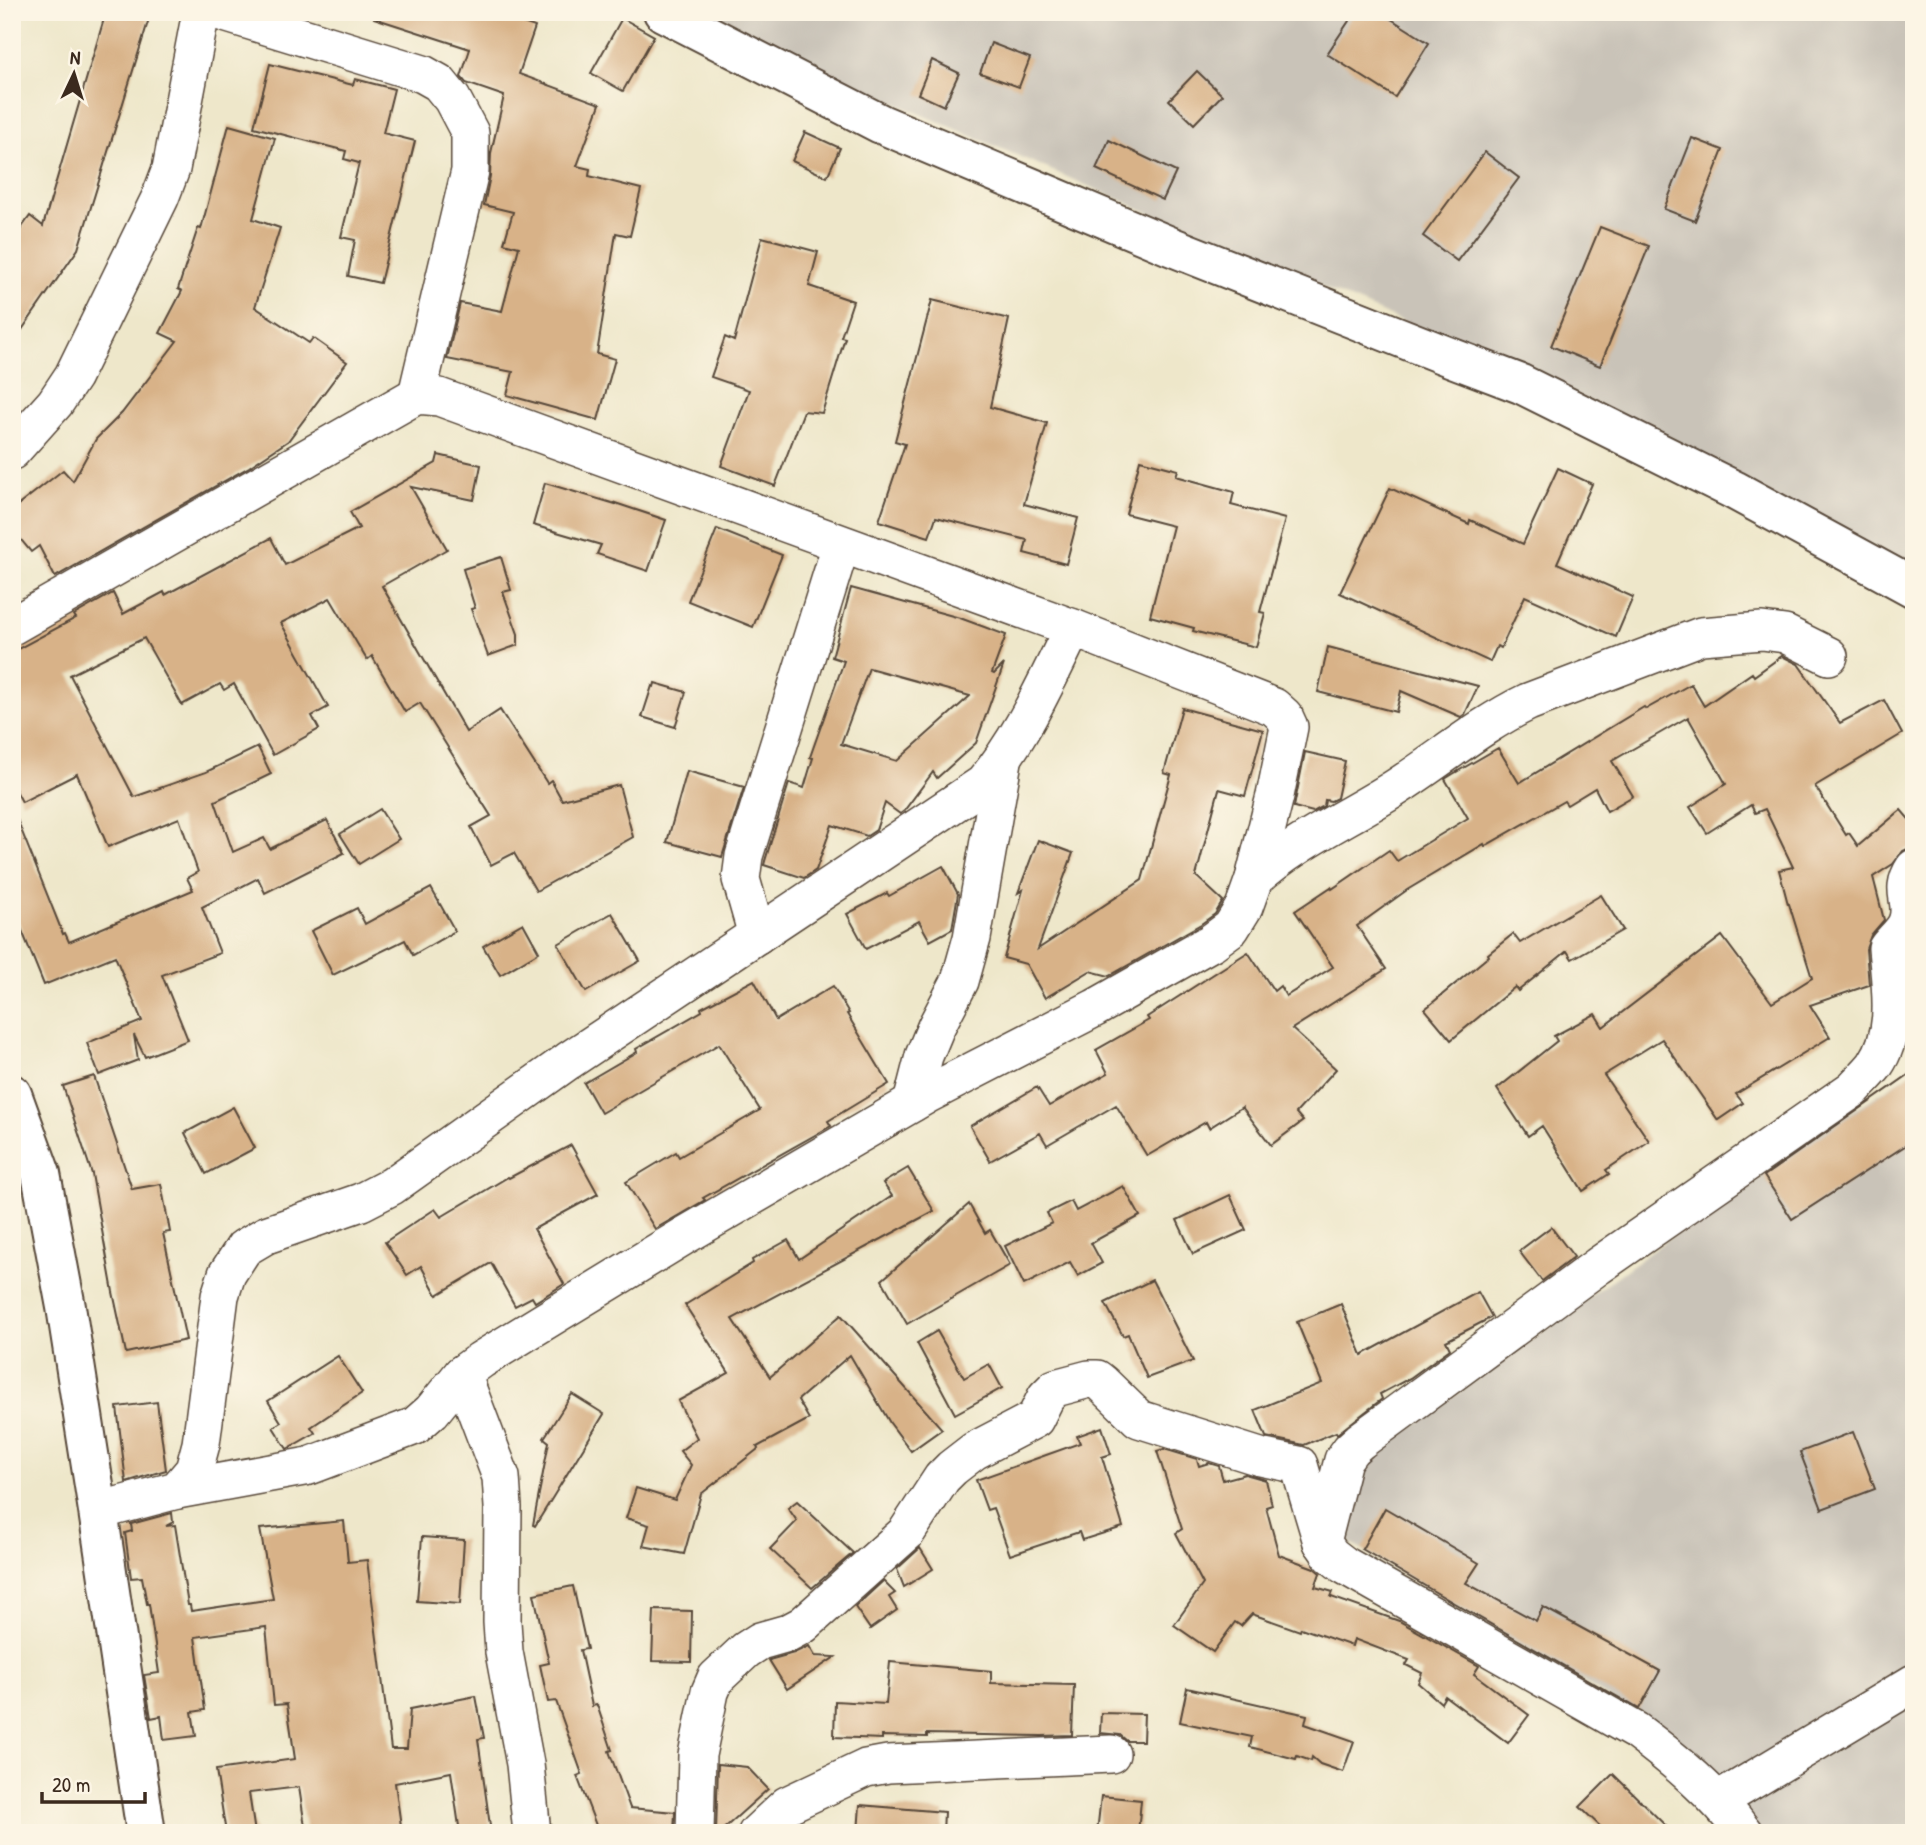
<svg xmlns="http://www.w3.org/2000/svg" width="1926" height="1845" viewBox="0 0 1926 1845" font-family="'Patrick Hand',sans-serif">
<style>
.industrial{fill:#c9c3b8}
.building{fill:#d8b288;fill-rule:evenodd}
.lines{fill:none;stroke-linecap:round;stroke-linejoin:round}
.minor-casing{stroke:#564638;stroke-width:40}
.tertiary-casing{stroke:#564638;stroke-width:42}
.secondary-casing{stroke:#564638;stroke-width:42}
.minor{stroke:#fff;stroke-width:37}
.tertiary{stroke:#fff;stroke-width:38}
.secondary{stroke:#fff;stroke-width:38}
</style>
<rect width="100%" height="100%" fill="#fcf5e5"/>
<filter id="ink" filterUnits="userSpaceOnUse"><feTurbulence type="fractalNoise" baseFrequency=".0143" numOctaves="2"/><feDisplacementMap in="SourceGraphic" scale="14" xChannelSelector="R" yChannelSelector="G"/><feConvolveMatrix kernelMatrix="1 2 1 2 8 2 1 2 1" color-interpolation-filters="sRGB"/></filter>
<filter id="wash" filterUnits="userSpaceOnUse"><feTurbulence type="fractalNoise" baseFrequency=".00686" numOctaves="4" result="noise"/><feDisplacementMap in="SourceGraphic" scale="28" xChannelSelector="R" yChannelSelector="G"/><feGaussianBlur stdDeviation="1.57" result="paint"/><feColorMatrix in="noise" values="0 0 0 0 0 0 0 0 0 0 0 0 0 0 0 0 0 1.4 0 .05"/><feComposite in="paint" operator="in"/></filter>
<g filter="url(#wash)">
<rect width="100%" height="100%" fill="#eee7ca"/>
<!-- industrial -->
<g class="industrial">
<path d="M 684,12 L 1914,12 L 1914,581 L 1455,344 Z"/>
<path d="M 1914,1071 L 1914,1833 L 1757,1833 L 1698,1757 L 1636,1714 L 1337,1535 L 1356,1468 L 1761,1171 Z"/>
</g>
<g id="blocks">
<!-- building -->
<g class="building">
<path d="M 106,12 L 151,12 L 78,249 L 12,344 L 12,241 L 30,216 L 43,226 Z"/>
<path d="M 375,12 L 491,12 L 535,27 L 519,74 L 600,104 L 577,166 L 590,169 L 589,176 L 641,189 L 630,236 L 616,233 L 597,354 L 615,359 L 598,420 L 507,395 L 513,372 L 447,359 L 460,303 L 502,311 L 519,247 L 504,243 L 513,212 L 484,205 L 490,176 L 491,153 L 504,96 L 466,83 L 461,77 L 470,49 L 374,18 Z"/>
<path d="M 1355,12 L 1380,12 L 1429,43 L 1395,97 L 1327,54 Z"/>
<path d="M 622,18 L 654,36 L 623,91 L 591,73 Z"/>
<path d="M 991,43 L 1030,58 L 1019,87 L 980,73 Z"/>
<path d="M 932,60 L 959,73 L 944,106 L 918,94 Z"/>
<path d="M 270,64 L 353,85 L 355,79 L 394,89 L 383,133 L 415,141 L 380,283 L 348,276 L 355,240 L 341,237 L 359,163 L 344,159 L 346,151 L 254,127 Z"/>
<path d="M 1197,71 L 1222,95 L 1194,124 L 1169,100 Z"/>
<path d="M 229,125 L 275,138 L 253,219 L 280,228 L 255,307 L 309,343 L 313,338 L 347,362 L 288,441 L 249,467 L 55,577 L 39,546 L 31,552 L 12,529 L 12,510 L 63,470 L 73,481 L 96,439 L 122,413 L 177,341 L 160,333 L 182,291 L 178,289 L 198,228 L 201,229 Z"/>
<path d="M 805,132 L 840,148 L 827,177 L 792,161 Z"/>
<path d="M 1692,138 L 1723,150 L 1695,221 L 1664,209 Z"/>
<path d="M 1109,140 L 1176,172 L 1163,200 L 1096,169 Z"/>
<path d="M 1485,152 L 1519,178 L 1457,261 L 1423,236 Z"/>
<path d="M 1600,227 L 1649,246 L 1600,366 L 1551,346 Z"/>
<path d="M 762,237 L 818,252 L 809,286 L 853,301 L 841,337 L 845,338 L 822,413 L 804,411 L 775,486 L 721,466 L 749,390 L 711,377 L 725,337 L 734,341 Z"/>
<path d="M 932,300 L 1009,319 L 990,407 L 1047,423 L 1024,504 L 1078,518 L 1066,564 L 1024,553 L 1027,540 L 936,517 L 929,537 L 879,521 L 905,444 L 895,441 Z"/>
<path d="M 438,455 L 481,465 L 474,500 L 411,487 L 447,549 L 382,586 L 466,732 L 500,710 L 547,783 L 551,780 L 562,800 L 619,785 L 633,837 L 536,891 L 514,853 L 491,865 L 471,827 L 491,816 L 420,703 L 405,712 L 372,656 L 367,660 L 330,598 L 281,623 L 328,707 L 312,716 L 319,729 L 273,755 L 234,684 L 224,690 L 220,684 L 182,705 L 144,638 L 70,675 L 134,797 L 206,772 L 258,747 L 271,774 L 215,801 L 233,852 L 264,838 L 270,849 L 327,820 L 344,853 L 265,893 L 258,878 L 202,907 L 220,953 L 162,975 L 188,1040 L 145,1057 L 134,1035 L 138,1060 L 99,1075 L 87,1043 L 142,1021 L 115,956 L 44,985 L 12,906 L 12,812 L 14,812 L 63,934 L 65,933 L 69,942 L 193,890 L 187,878 L 198,872 L 179,818 L 108,847 L 77,774 L 22,802 L 12,783 L 12,652 L 76,618 L 74,615 L 113,593 L 123,614 L 164,592 L 165,595 L 271,538 L 285,565 L 359,528 L 350,512 L 436,463 Z"/>
<path d="M 1140,460 L 1178,470 L 1176,476 L 1234,492 L 1231,505 L 1285,519 L 1260,612 L 1265,613 L 1256,647 L 1193,631 L 1194,628 L 1150,616 L 1173,526 L 1126,514 Z"/>
<path d="M 1558,468 L 1592,484 L 1557,563 L 1633,597 L 1616,637 L 1525,596 L 1501,648 L 1497,646 L 1490,662 L 1340,593 L 1390,488 L 1469,524 L 1470,520 L 1523,544 Z"/>
<path d="M 545,483 L 615,504 L 615,503 L 666,520 L 648,571 L 597,554 L 601,545 L 533,525 Z"/>
<path d="M 717,529 L 782,555 L 753,627 L 688,601 Z"/>
<path d="M 501,557 L 511,590 L 503,592 L 518,634 L 518,645 L 488,656 L 471,609 L 475,608 L 463,569 Z"/>
<path d="M 851,588 L 960,618 L 1006,635 L 992,673 L 994,674 L 1004,664 L 976,743 L 937,778 L 933,772 L 904,811 L 900,814 L 885,803 L 876,830 L 867,836 L 832,825 L 816,870 L 804,878 L 764,865 L 765,861 L 789,783 L 804,788 L 813,758 L 810,757 L 844,661 L 832,657 ZM 869,668 L 970,696 L 897,761 L 841,744 Z"/>
<path d="M 1328,647 L 1355,654 L 1478,686 L 1465,714 L 1461,717 L 1401,691 L 1396,712 L 1318,692 Z"/>
<path d="M 1782,656 L 1798,664 L 1840,723 L 1884,700 L 1902,734 L 1815,786 L 1846,835 L 1849,833 L 1858,846 L 1901,810 L 1914,825 L 1914,846 L 1903,851 L 1893,864 L 1873,877 L 1884,920 L 1871,935 L 1866,949 L 1869,985 L 1810,1005 L 1830,1037 L 1736,1094 L 1743,1103 L 1718,1120 L 1662,1039 L 1604,1075 L 1649,1141 L 1606,1170 L 1609,1174 L 1583,1191 L 1542,1126 L 1528,1136 L 1497,1089 L 1557,1041 L 1554,1036 L 1595,1014 L 1603,1027 L 1722,936 L 1772,1003 L 1812,978 L 1789,904 L 1788,904 L 1779,870 L 1793,867 L 1765,809 L 1755,813 L 1751,805 L 1707,833 L 1690,807 L 1726,784 L 1688,717 L 1612,761 L 1633,796 L 1607,811 L 1595,788 L 1567,805 L 1564,801 L 1485,846 L 1484,844 L 1407,890 L 1357,926 L 1386,969 L 1292,1029 L 1336,1069 L 1296,1113 L 1303,1121 L 1271,1145 L 1242,1107 L 1209,1128 L 1206,1122 L 1147,1156 L 1116,1105 L 1047,1145 L 1040,1133 L 990,1161 L 970,1126 L 1037,1087 L 1049,1106 L 1108,1073 L 1096,1050 L 1149,1020 L 1147,1017 L 1248,952 L 1274,991 L 1280,986 L 1286,996 L 1333,967 L 1295,911 L 1331,887 L 1332,889 L 1389,850 L 1397,861 L 1468,818 L 1445,779 L 1453,774 L 1498,748 L 1519,783 L 1644,707 L 1646,709 L 1691,684 L 1704,706 L 1752,673 L 1754,676 Z"/>
<path d="M 655,683 L 686,692 L 675,727 L 642,717 L 652,686 L 654,687 Z"/>
<path d="M 1182,708 L 1263,730 L 1245,796 L 1219,789 L 1196,876 L 1223,901 L 1215,914 L 1201,924 L 1109,976 L 1090,971 L 1045,998 L 1026,964 L 1004,958 L 1023,890 L 1018,893 L 1038,840 L 1073,853 L 1038,949 L 1142,880 L 1171,775 L 1164,773 Z"/>
<path d="M 1305,752 L 1345,761 L 1337,798 L 1331,801 L 1325,800 L 1324,806 L 1313,812 L 1294,807 Z"/>
<path d="M 687,771 L 744,787 L 722,857 L 667,842 Z"/>
<path d="M 380,809 L 399,839 L 359,864 L 340,834 Z"/>
<path d="M 943,866 L 958,894 L 952,929 L 930,941 L 919,921 L 866,949 L 847,914 L 887,893 L 889,896 Z"/>
<path d="M 431,888 L 455,931 L 413,955 L 405,940 L 333,975 L 311,931 L 357,908 L 365,924 Z"/>
<path d="M 1601,895 L 1623,930 L 1572,959 L 1567,951 L 1518,991 L 1515,987 L 1451,1040 L 1425,1009 L 1489,956 L 1488,954 L 1513,934 L 1520,943 Z"/>
<path d="M 612,913 L 640,961 L 586,992 L 558,944 Z"/>
<path d="M 523,923 L 539,952 L 500,975 L 483,946 Z"/>
<path d="M 754,980 L 776,1020 L 833,986 L 849,1013 L 847,1014 L 889,1084 L 828,1121 L 831,1126 L 703,1198 L 705,1200 L 655,1229 L 626,1182 L 676,1152 L 679,1157 L 760,1110 L 719,1044 L 601,1113 L 584,1083 L 637,1052 L 636,1049 L 702,1011 L 701,1008 Z"/>
<path d="M 1914,1071 L 1914,1140 L 1792,1219 L 1764,1176 Z"/>
<path d="M 94,1076 L 132,1189 L 161,1184 L 170,1232 L 163,1233 L 186,1340 L 126,1353 L 113,1292 L 92,1174 L 63,1086 Z"/>
<path d="M 233,1107 L 255,1148 L 206,1174 L 185,1133 Z"/>
<path d="M 571,1145 L 598,1194 L 534,1229 L 564,1284 L 535,1302 L 532,1297 L 515,1306 L 491,1263 L 437,1295 L 421,1266 L 407,1275 L 385,1242 L 435,1209 L 441,1217 L 508,1177 L 509,1178 Z"/>
<path d="M 908,1168 L 934,1211 L 732,1319 L 770,1377 L 841,1315 L 942,1429 L 911,1451 L 890,1423 L 850,1355 L 798,1400 L 809,1419 L 757,1447 L 758,1449 L 701,1494 L 684,1554 L 643,1546 L 649,1525 L 626,1518 L 636,1488 L 675,1500 L 691,1465 L 680,1451 L 697,1438 L 678,1401 L 729,1373 L 685,1305 L 753,1263 L 752,1260 L 788,1240 L 799,1259 L 892,1196 L 883,1183 Z"/>
<path d="M 1123,1186 L 1140,1216 L 1091,1243 L 1102,1263 L 1078,1276 L 1070,1262 L 1024,1285 L 1005,1246 L 1052,1223 L 1047,1213 L 1071,1201 L 1076,1211 Z"/>
<path d="M 1230,1195 L 1246,1230 L 1193,1254 L 1177,1220 Z"/>
<path d="M 969,1204 L 985,1233 L 990,1230 L 1010,1265 L 907,1324 L 882,1280 Z"/>
<path d="M 1551,1227 L 1574,1257 L 1542,1281 L 1519,1251 Z"/>
<path d="M 1152,1280 L 1193,1361 L 1147,1378 L 1128,1334 L 1123,1336 L 1105,1303 Z"/>
<path d="M 1478,1292 L 1492,1317 L 1446,1341 L 1450,1349 L 1410,1378 L 1380,1394 L 1382,1399 L 1337,1434 L 1336,1432 L 1304,1445 L 1266,1437 L 1255,1410 L 1322,1383 L 1297,1322 L 1341,1304 L 1362,1355 Z"/>
<path d="M 937,1331 L 964,1378 L 989,1364 L 1002,1388 L 955,1414 L 917,1343 Z"/>
<path d="M 338,1356 L 362,1393 L 311,1427 L 315,1433 L 287,1449 L 273,1427 L 281,1422 L 268,1401 Z"/>
<path d="M 572,1394 L 604,1414 L 535,1526 L 533,1525 L 549,1442 L 544,1438 Z"/>
<path d="M 157,1402 L 166,1470 L 126,1482 L 117,1407 Z"/>
<path d="M 1102,1427 L 1111,1454 L 1102,1457 L 1123,1527 L 1082,1540 L 1079,1532 L 1010,1555 L 993,1508 L 987,1510 L 976,1480 L 1080,1443 L 1077,1436 Z"/>
<path d="M 1853,1432 L 1875,1489 L 1822,1509 L 1800,1452 Z"/>
<path d="M 1164,1449 L 1197,1459 L 1199,1466 L 1209,1463 L 1219,1466 L 1223,1480 L 1245,1474 L 1266,1480 L 1272,1505 L 1266,1507 L 1279,1555 L 1314,1568 L 1320,1573 L 1315,1587 L 1333,1592 L 1331,1597 L 1399,1621 L 1479,1666 L 1474,1674 L 1529,1715 L 1508,1743 L 1445,1696 L 1441,1703 L 1418,1683 L 1422,1673 L 1406,1665 L 1409,1660 L 1354,1639 L 1352,1646 L 1301,1628 L 1300,1631 L 1252,1614 L 1241,1626 L 1235,1622 L 1213,1652 L 1174,1625 L 1203,1584 L 1176,1533 L 1182,1529 L 1157,1451 Z"/>
<path d="M 797,1501 L 853,1553 L 812,1588 L 770,1549 L 797,1521 L 788,1508 Z"/>
<path d="M 1385,1508 L 1479,1563 L 1466,1583 L 1536,1621 L 1543,1607 L 1660,1671 L 1639,1709 L 1454,1603 L 1362,1549 Z"/>
<path d="M 172,1513 L 173,1522 L 166,1526 L 175,1525 L 188,1605 L 190,1605 L 191,1611 L 273,1599 L 260,1529 L 344,1521 L 348,1562 L 367,1560 L 391,1749 L 407,1749 L 410,1709 L 476,1696 L 484,1738 L 478,1739 L 491,1833 L 460,1833 L 451,1772 L 395,1783 L 402,1833 L 306,1833 L 299,1787 L 249,1793 L 255,1833 L 226,1833 L 216,1770 L 295,1759 L 287,1704 L 274,1705 L 266,1627 L 195,1637 L 205,1710 L 192,1712 L 196,1736 L 164,1740 L 161,1716 L 151,1718 L 144,1675 L 159,1673 L 149,1604 L 147,1604 L 142,1577 L 131,1578 L 125,1533 L 132,1531 L 131,1524 Z"/>
<path d="M 422,1537 L 464,1540 L 460,1604 L 417,1601 Z"/>
<path d="M 920,1548 L 933,1569 L 904,1587 L 897,1569 Z"/>
<path d="M 883,1581 L 895,1593 L 889,1597 L 897,1610 L 870,1629 L 855,1607 Z"/>
<path d="M 573,1586 L 587,1649 L 580,1650 L 592,1706 L 597,1705 L 612,1750 L 609,1751 L 630,1808 L 675,1812 L 674,1833 L 599,1833 L 577,1776 L 582,1774 L 556,1701 L 548,1702 L 540,1665 L 549,1663 L 534,1594 Z"/>
<path d="M 654,1610 L 692,1611 L 691,1662 L 652,1661 Z"/>
<path d="M 809,1646 L 815,1656 L 835,1657 L 787,1689 L 769,1660 L 794,1653 Z"/>
<path d="M 890,1662 L 991,1671 L 991,1683 L 1074,1685 L 1072,1735 L 1042,1736 L 927,1734 L 927,1737 L 882,1736 L 882,1739 L 834,1737 L 835,1701 L 886,1704 Z"/>
<path d="M 1187,1688 L 1307,1715 L 1305,1724 L 1354,1741 L 1343,1772 L 1320,1764 L 1312,1757 L 1311,1761 L 1297,1756 L 1296,1759 L 1250,1747 L 1252,1737 L 1180,1722 Z"/>
<path d="M 1101,1713 L 1144,1714 L 1143,1741 L 1127,1741 L 1120,1735 L 1100,1733 Z"/>
<path d="M 718,1764 L 747,1767 L 768,1789 L 719,1833 L 716,1833 Z"/>
<path d="M 1613,1774 L 1673,1833 L 1607,1833 L 1580,1807 Z"/>
<path d="M 1101,1796 L 1141,1800 L 1138,1833 L 1097,1833 Z"/>
<path d="M 860,1805 L 944,1812 L 943,1833 L 858,1833 Z"/>
</g>
</g>
</g>
<g filter="url(#ink)">
<use href="#blocks" fill-opacity="0" stroke="#564638" stroke-width="2"/>
<g class="lines">
<defs>
<g id="minor">
<path d="M 221,12 L 423,74 L 439,83 L 452,99 L 470,133 L 470,171 L 417,395"/>
<path d="M 12,451 L 55,403 L 73,376 L 160,198 L 171,169 L 201,12"/>
<path d="M 12,626 L 417,395 L 439,397 L 1073,628 L 1274,707 L 1284,716 L 1289,727 L 1275,796 L 1254,879 L 1244,907 L 1231,928 L 1212,942 L 1095,1008 L 928,1094 L 684,1236 L 481,1360 L 462,1374 L 432,1411 L 415,1426 L 309,1466 L 177,1490"/>
<path d="M 1254,879 C 1293,843 1344,820 1389,792 C 1436,763 1478,726 1528,702 L 1701,636 L 1762,631 L 1785,634 L 1829,656"/>
<path d="M 757,935 L 741,879 L 744,856 L 841,545"/>
<path d="M 912,1103 L 924,1056 L 936,1027 L 960,981 L 972,938 L 1003,761"/>
<path d="M 462,1374 L 501,1477 L 503,1507 L 502,1622 L 504,1652 L 525,1764 L 532,1833"/>
<path d="M 98,1511 L 177,1490 L 194,1470 L 201,1444 L 220,1296 L 227,1274 L 244,1248 L 266,1235 L 361,1202 L 392,1186 L 568,1061 L 983,784 C 1022,738 1046,682 1073,628"/>
<path d="M 1718,1801 L 1914,1683"/>
<path d="M 695,1833 L 697,1755 L 710,1692 L 716,1678 L 746,1650 L 760,1641 L 788,1633 L 803,1625 L 906,1533 L 942,1478 L 952,1468 L 974,1451 L 1035,1419 L 1046,1397 L 1055,1388 L 1089,1379 L 1097,1379 L 1102,1383 L 1139,1419 L 1260,1457 L 1299,1465 L 1322,1542"/>
<path d="M 757,1833 L 787,1805 L 866,1768 L 888,1764 L 1111,1754"/>
<path d="M 1744,1833 C 1715,1793 1675,1760 1636,1731 L 1344,1565 L 1331,1555 L 1322,1542 L 1343,1460 L 1351,1449 L 1360,1441 L 1598,1266 L 1853,1089 C 1860,1081 1869,1073 1875,1065 C 1899,1030 1890,987 1887,948 C 1893,940 1904,931 1907,922 C 1915,902 1898,892 1914,868"/>
</g>
<path id="tertiary" d="M 663,12 L 881,124 L 1170,246 L 1442,354 L 1521,384 L 1734,490 L 1914,588"/>
<path id="secondary" d="M 12,1094 L 41,1174 L 66,1307 L 98,1511 L 146,1833"/>
</defs>
<!-- minor casing -->
<use href="#minor" class="minor-casing"/>
<!-- tertiary casing -->
<use href="#tertiary" class="tertiary-casing"/>
<!-- secondary casing -->
<use href="#secondary" class="secondary-casing"/>
<!-- minor -->
<use href="#minor" class="minor"/>
<!-- tertiary -->
<use href="#tertiary" class="tertiary"/>
<!-- secondary -->
<use href="#secondary" class="secondary"/>
</g>
</g>
<!-- margin -->
<rect width="1926" height="1845" fill="none" stroke="#fcf5e5" stroke-width="42"/>
<!-- north arrow -->
<g transform="translate(74 74) rotate(4)" stroke="#fcf5e5" stroke-width="5" paint-order="stroke">
<path d="M0-5L12 26L0 18L-12 26Z" fill="#3b2a1e"/>
<text y="-10" font-size="19" font-weight="bold" text-anchor="middle" fill="#3b2a1e">N</text>
</g>
<!-- scale -->
<path d="M42 1792v10h103v-10" fill="none" stroke="#3b2a1e" stroke-width="3.5"/>
<text x="52" y="1792" font-size="21" fill="#3b2a1e" stroke="#fcf5e5" stroke-width="5" paint-order="stroke">20 m</text>
</svg>
